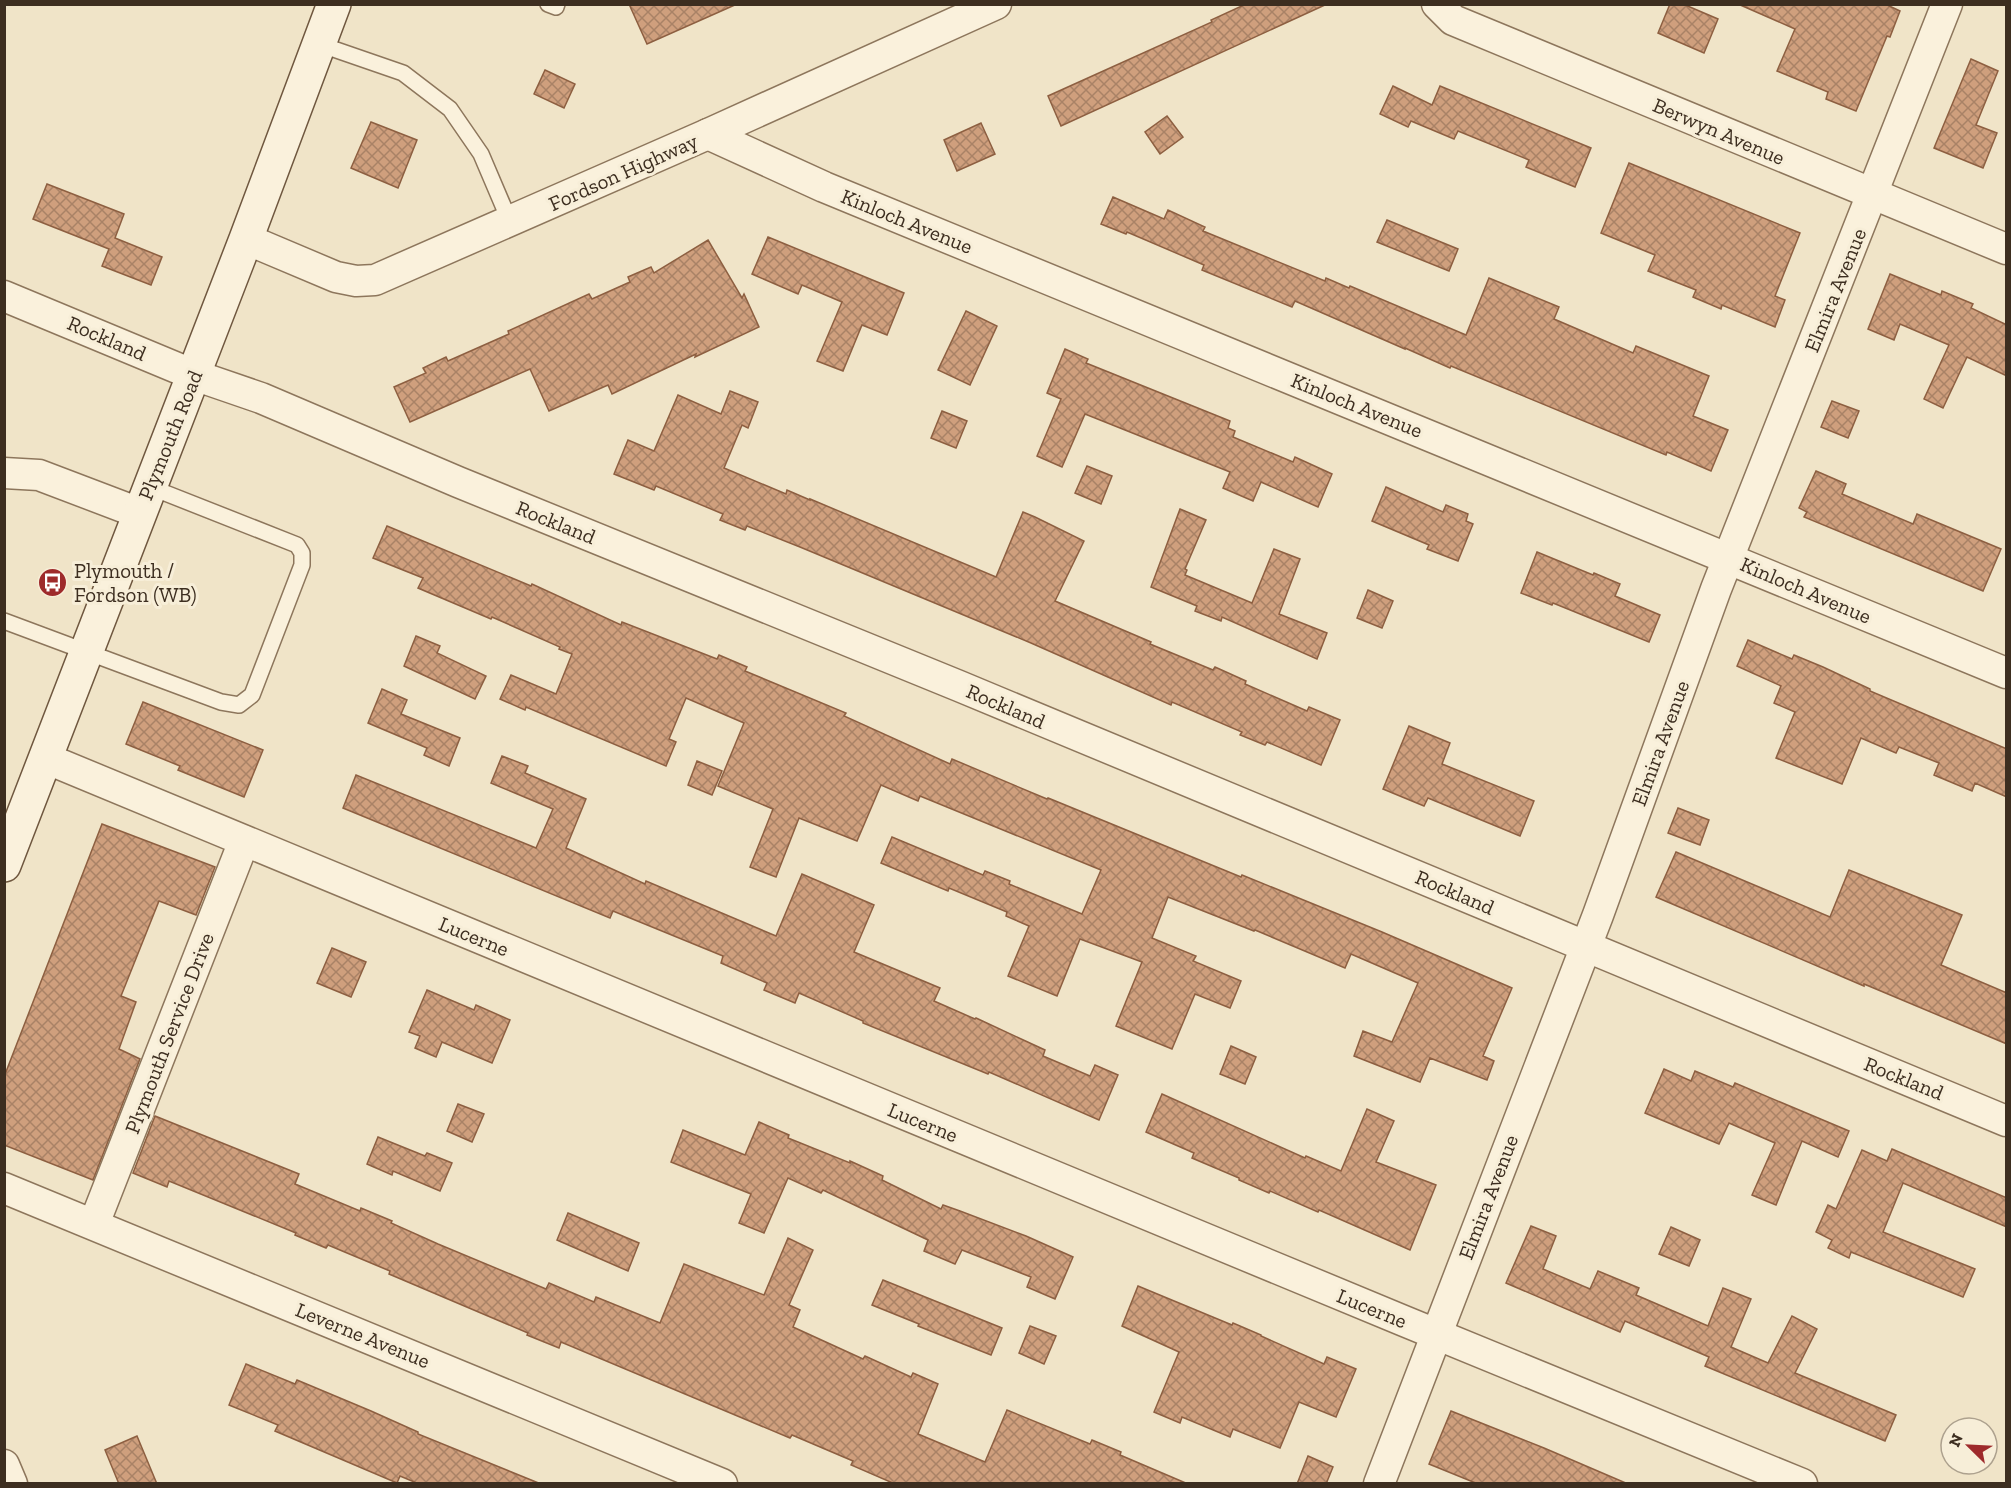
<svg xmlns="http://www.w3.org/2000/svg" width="2011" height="1488" viewBox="0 0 2011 1488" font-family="'Zilla Slab',serif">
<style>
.building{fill:url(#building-cross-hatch);stroke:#8d5f41;stroke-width:1.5}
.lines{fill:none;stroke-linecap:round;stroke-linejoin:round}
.lane-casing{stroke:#8d765c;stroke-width:18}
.street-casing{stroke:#8d765c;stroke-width:33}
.secondary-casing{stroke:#6f573f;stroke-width:36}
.lane{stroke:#faf1dc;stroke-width:15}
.street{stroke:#faf1dc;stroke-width:30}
.secondary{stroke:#faf1dc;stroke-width:33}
.labels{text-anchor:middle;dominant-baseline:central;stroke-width:6;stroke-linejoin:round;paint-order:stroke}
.street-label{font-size:21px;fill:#3d2e20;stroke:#f7eed8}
.poi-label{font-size:21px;fill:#3d2e20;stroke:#f7eed8;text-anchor:start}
</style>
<defs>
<pattern id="building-cross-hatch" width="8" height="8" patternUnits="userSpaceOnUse" patternTransform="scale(1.5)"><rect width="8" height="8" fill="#cf9f7d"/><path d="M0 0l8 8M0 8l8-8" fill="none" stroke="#a98266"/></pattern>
</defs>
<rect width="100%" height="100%" fill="#f0e4c8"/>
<!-- building -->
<g class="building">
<path d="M 629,4 L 737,4 L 647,44 Z"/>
<path d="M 1246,4 L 1327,4 L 1061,126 L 1048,96 L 1212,22 L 1211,20 Z"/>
<path d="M 1670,4 L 1683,4 L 1718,19 L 1704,53 L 1658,33 Z"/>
<path d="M 1738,4 L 1885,4 L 1900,11 L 1890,37 L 1887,36 L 1856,111 L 1826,99 L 1828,92 L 1777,71 L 1795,29 Z"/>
<path d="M 1971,59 L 1998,71 L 1976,125 L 1997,133 L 1983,168 L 1934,148 Z"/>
<path d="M 545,70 L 575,84 L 564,108 L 534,94 Z"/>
<path d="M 1393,86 L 1432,105 L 1440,86 L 1591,148 L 1575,187 L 1526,167 L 1529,160 L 1458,131 L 1454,139 L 1411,121 L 1408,127 L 1380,114 Z"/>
<path d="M 1167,116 L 1183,137 L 1160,154 L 1145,132 Z"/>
<path d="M 371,122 L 417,140 L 398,188 L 351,168 Z"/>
<path d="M 981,123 L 995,154 L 957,171 L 944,140 Z"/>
<path d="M 1629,163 L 1800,233 L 1775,296 L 1785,300 L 1775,327 L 1722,305 L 1721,309 L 1693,297 L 1696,290 L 1648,271 L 1655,255 L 1601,233 Z"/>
<path d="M 47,184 L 124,214 L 115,238 L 162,257 L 151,285 L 102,266 L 109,249 L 33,219 Z"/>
<path d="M 1113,197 L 1164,219 L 1168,210 L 1205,227 L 1203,231 L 1325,281 L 1326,278 L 1349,288 L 1350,286 L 1466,335 L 1489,278 L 1559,307 L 1554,319 L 1633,353 L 1636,346 L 1709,376 L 1693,416 L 1728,430 L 1711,471 L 1667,452 L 1666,455 L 1451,366 L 1450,368 L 1405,348 L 1405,349 L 1295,301 L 1292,307 L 1202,270 L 1204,265 L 1127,232 L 1126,234 L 1101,224 Z"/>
<path d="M 1387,220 L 1458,249 L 1449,271 L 1377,242 Z"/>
<path d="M 768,237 L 904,293 L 887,335 L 862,325 L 843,371 L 817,361 L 842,302 L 802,285 L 798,294 L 752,274 Z"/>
<path d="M 708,240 L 742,298 L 744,294 L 759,327 L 695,357 L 696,354 L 612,394 L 608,385 L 549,411 L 530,369 L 410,422 L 394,387 L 426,373 L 423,368 L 446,357 L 448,361 L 509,334 L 508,331 L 589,294 L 592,299 L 630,282 L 628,277 L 651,267 L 654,273 Z"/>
<path d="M 1890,274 L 1941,295 L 1942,291 L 1973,304 L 1971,308 L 2007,325 L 2007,376 L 1967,357 L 1943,408 L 1924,399 L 1949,345 L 1900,324 L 1894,340 L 1868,329 Z"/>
<path d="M 966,311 L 997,326 L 970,385 L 938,370 Z"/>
<path d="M 1065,349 L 1088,359 L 1086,363 L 1230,421 L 1228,428 L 1235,431 L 1233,437 L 1293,462 L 1295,457 L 1332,474 L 1318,507 L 1261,482 L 1253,501 L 1223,488 L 1230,472 L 1085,414 L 1062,467 L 1037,456 L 1061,399 L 1047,393 Z"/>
<path d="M 730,391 L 758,402 L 748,428 L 742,425 L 724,468 L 786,494 L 787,490 L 810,500 L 810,499 L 996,577 L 1023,512 L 1035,517 L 1084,541 L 1055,601 L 1151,642 L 1150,644 L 1213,670 L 1215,667 L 1246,681 L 1245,684 L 1307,711 L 1309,707 L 1340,720 L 1321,765 L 1267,742 L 1265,745 L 1240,735 L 1242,732 L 1172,702 L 1171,705 L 1031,643 L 800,547 L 747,526 L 745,530 L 720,520 L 723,514 L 656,486 L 654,490 L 614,474 L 628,440 L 654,451 L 678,395 L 721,414 Z"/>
<path d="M 1832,401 L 1859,411 L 1848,438 L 1821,427 Z"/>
<path d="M 942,411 L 967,421 L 956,448 L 931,438 Z"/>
<path d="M 1087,466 L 1112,476 L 1101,504 L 1075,493 Z"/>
<path d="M 1816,471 L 1846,484 L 1842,494 L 1913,524 L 1917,514 L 2001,549 L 1983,591 L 1804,517 L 1807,512 L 1799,508 Z"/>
<path d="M 1386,487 L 1443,512 L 1446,505 L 1468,514 L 1466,521 L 1473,524 L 1458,561 L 1427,549 L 1429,545 L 1372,521 Z"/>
<path d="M 1180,509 L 1206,520 L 1185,569 L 1187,570 L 1185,575 L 1252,603 L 1274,549 L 1300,559 L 1279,614 L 1327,633 L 1317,659 L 1222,617 L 1221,621 L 1195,611 L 1197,606 L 1151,587 Z"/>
<path d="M 387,526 L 531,586 L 532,584 L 621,625 L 622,622 L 717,659 L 719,655 L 747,667 L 745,671 L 846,713 L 844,716 L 950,764 L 952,759 L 1047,799 L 1048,798 L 1241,877 L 1242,875 L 1382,932 L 1512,988 L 1483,1056 L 1494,1061 L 1487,1080 L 1430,1058 L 1420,1082 L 1354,1056 L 1363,1031 L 1392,1042 L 1418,983 L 1351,954 L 1345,968 L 1255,930 L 1254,931 L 1168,897 L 1152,938 L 1196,956 L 1193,961 L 1241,981 L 1230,1008 L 1195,994 L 1172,1049 L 1116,1026 L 1142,962 L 1080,939 L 1057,996 L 1008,976 L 1029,926 L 1006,916 L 1007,912 L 949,888 L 948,891 L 881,863 L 892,837 L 983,875 L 985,871 L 1010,881 L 1009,884 L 1082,914 L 1101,870 L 920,796 L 918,801 L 881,785 L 857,841 L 799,818 L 776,877 L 750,867 L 773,809 L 718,786 L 744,723 L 686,698 L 669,739 L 676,742 L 666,766 L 526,707 L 525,710 L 500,699 L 511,675 L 556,694 L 572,654 L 559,649 L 560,647 L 492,617 L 491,619 L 418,588 L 423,578 L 373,558 Z"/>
<path d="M 1537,552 L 1593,575 L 1594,573 L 1620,584 L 1615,596 L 1660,615 L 1649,642 L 1553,603 L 1552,605 L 1521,593 Z"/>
<path d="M 1368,590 L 1393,601 L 1382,628 L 1357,618 Z"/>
<path d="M 416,636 L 440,646 L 437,653 L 486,676 L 475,699 L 404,666 Z"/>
<path d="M 1748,640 L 1792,659 L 1794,655 L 1823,667 L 1870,689 L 1870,691 L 2007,749 L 2007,797 L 1975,783 L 1972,791 L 1934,775 L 1939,763 L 1899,747 L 1896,753 L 1861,738 L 1842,784 L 1776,758 L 1795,712 L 1774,703 L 1781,686 L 1737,666 Z"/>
<path d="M 382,689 L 407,700 L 401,714 L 460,738 L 449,766 L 424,755 L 427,748 L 368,723 Z"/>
<path d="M 143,702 L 263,750 L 244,797 L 178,770 L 180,766 L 126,744 Z"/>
<path d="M 1409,726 L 1450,743 L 1442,764 L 1534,801 L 1520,836 L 1428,798 L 1424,806 L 1383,789 Z"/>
<path d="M 502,756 L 528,766 L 525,773 L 586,799 L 566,848 L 645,884 L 646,881 L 776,936 L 802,874 L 874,905 L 854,952 L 940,988 L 934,1001 L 975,1019 L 976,1018 L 1045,1050 L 1043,1056 L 1090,1076 L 1095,1065 L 1118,1075 L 1099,1120 L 989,1072 L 988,1074 L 863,1023 L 863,1021 L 799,993 L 795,1003 L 764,990 L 767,983 L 721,963 L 723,956 L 613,911 L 610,918 L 343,808 L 356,775 L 536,848 L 553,809 L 491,783 Z"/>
<path d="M 697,761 L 722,771 L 712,795 L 688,785 Z"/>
<path d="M 1678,808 L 1709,820 L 1700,845 L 1668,833 Z"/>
<path d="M 102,824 L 215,867 L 196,915 L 159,901 L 121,996 L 136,1002 L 119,1049 L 140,1059 L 93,1180 L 4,1145 L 4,1077 Z"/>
<path d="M 1676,852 L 1830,917 L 1849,870 L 1962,915 L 1941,965 L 2007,993 L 2007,1044 L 1864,984 L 1864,986 L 1656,897 Z"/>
<path d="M 332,948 L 366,962 L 351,997 L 317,983 Z"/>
<path d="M 427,990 L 474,1010 L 476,1005 L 510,1020 L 492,1063 L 442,1042 L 436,1057 L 415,1048 L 420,1036 L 409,1032 Z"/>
<path d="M 1231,1046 L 1256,1057 L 1245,1084 L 1220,1074 Z"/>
<path d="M 1664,1069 L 1691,1081 L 1695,1071 L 1733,1087 L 1735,1083 L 1849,1131 L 1838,1157 L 1802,1141 L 1776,1205 L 1752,1195 L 1775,1143 L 1729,1123 L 1719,1144 L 1645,1113 Z"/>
<path d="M 1162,1094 L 1305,1158 L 1306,1156 L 1341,1171 L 1367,1109 L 1394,1121 L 1376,1162 L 1436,1185 L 1410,1250 L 1319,1210 L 1318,1212 L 1270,1191 L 1269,1193 L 1239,1180 L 1239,1178 L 1192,1158 L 1194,1153 L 1146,1132 Z"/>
<path d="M 458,1104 L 484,1114 L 472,1142 L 447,1131 Z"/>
<path d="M 155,1116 L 299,1174 L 295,1184 L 360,1211 L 361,1208 L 392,1221 L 391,1223 L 438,1244 L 546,1289 L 549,1283 L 594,1302 L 596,1297 L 660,1323 L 684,1264 L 764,1295 L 788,1238 L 813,1250 L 789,1305 L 800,1310 L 793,1327 L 863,1359 L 865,1356 L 911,1377 L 913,1373 L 938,1384 L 918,1434 L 985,1462 L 1007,1410 L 1090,1444 L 1092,1440 L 1121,1452 L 1120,1455 L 1188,1484 L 895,1484 L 851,1465 L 853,1461 L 792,1435 L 790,1438 L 561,1342 L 559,1348 L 527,1335 L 528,1333 L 389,1274 L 390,1271 L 328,1245 L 326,1248 L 295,1235 L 296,1233 L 169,1181 L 167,1187 L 133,1173 Z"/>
<path d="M 759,1122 L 789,1135 L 788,1138 L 850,1163 L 850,1161 L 883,1176 L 882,1180 L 941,1209 L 943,1205 L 960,1211 L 1026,1236 L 1073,1257 L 1055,1299 L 1027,1287 L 1031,1277 L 962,1250 L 955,1264 L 924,1251 L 928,1240 L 823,1190 L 821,1193 L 788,1178 L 764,1233 L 739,1223 L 751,1194 L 671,1162 L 683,1130 L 745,1155 Z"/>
<path d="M 378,1137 L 425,1156 L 427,1153 L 452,1163 L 440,1191 L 393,1171 L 392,1175 L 367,1164 Z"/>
<path d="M 1892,1149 L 2007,1198 L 2007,1227 L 1903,1183 L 1883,1232 L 1975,1269 L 1963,1297 L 1851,1252 L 1849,1258 L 1828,1248 L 1832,1240 L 1816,1232 L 1828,1205 L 1836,1209 L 1862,1150 L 1887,1161 Z"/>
<path d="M 568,1213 L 639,1243 L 628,1271 L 557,1240 Z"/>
<path d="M 1531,1226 L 1556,1236 L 1543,1269 L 1590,1289 L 1598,1271 L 1639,1288 L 1636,1295 L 1708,1326 L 1723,1288 L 1751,1299 L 1731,1347 L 1768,1363 L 1792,1316 L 1817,1329 L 1795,1373 L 1896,1415 L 1885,1441 L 1705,1366 L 1709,1357 L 1625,1321 L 1620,1332 L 1506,1283 Z"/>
<path d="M 1671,1227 L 1700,1240 L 1689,1266 L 1659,1254 Z"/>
<path d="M 883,1280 L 1002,1328 L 991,1355 L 918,1326 L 919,1324 L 872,1305 Z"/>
<path d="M 1138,1286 L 1232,1325 L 1233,1323 L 1261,1335 L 1261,1336 L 1324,1364 L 1327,1357 L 1356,1369 L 1336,1417 L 1299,1402 L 1280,1448 L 1233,1429 L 1230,1437 L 1182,1417 L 1180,1423 L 1154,1412 L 1179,1352 L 1122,1326 Z"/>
<path d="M 1030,1326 L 1056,1336 L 1044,1364 L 1019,1353 Z"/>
<path d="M 246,1364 L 295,1384 L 297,1380 L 371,1411 L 418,1432 L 418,1434 L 541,1484 L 419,1484 L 400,1476 L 397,1483 L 275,1431 L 278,1425 L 229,1405 Z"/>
<path d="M 1451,1411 L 1544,1448 L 1628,1484 L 1478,1484 L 1429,1464 Z"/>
<path d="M 137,1436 L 157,1484 L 119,1484 L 105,1450 Z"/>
<path d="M 1308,1456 L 1333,1467 L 1326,1484 L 1297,1484 Z"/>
</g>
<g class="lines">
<defs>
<g id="lane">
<path d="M 548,4 L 556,7 L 557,4"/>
<path d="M 319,44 L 403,73 L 450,109 L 481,154 L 510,222"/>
<path d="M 4,621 L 221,702 L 239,705 L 252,695 L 302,565 L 302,553 L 297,545 L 150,487"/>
</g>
<g id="street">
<path d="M 1437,4 L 1453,20 L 2006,249"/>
<path d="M 708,134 L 824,187 L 2006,673"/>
<path d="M 246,239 L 336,277 L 356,281 L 375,280 L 708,134 L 996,4"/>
<path d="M 4,296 L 194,375 L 261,398 L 458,482 L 959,686 L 2006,1121"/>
<path d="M 4,473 L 39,475 L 139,513"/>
<path d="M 45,758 L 1404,1321 L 1802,1484"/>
<path d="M 4,1188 L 722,1484"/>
<path d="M 94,1224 L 244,841"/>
<path d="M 4,1465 L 12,1484"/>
<path d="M 1379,1484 L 1598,915 L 1716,589 L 1947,4"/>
</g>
<path id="secondary" d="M 4,865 L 246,239 L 334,4"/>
</defs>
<!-- lane casing -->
<use href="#lane" class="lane-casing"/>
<!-- street casing -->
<use href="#street" class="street-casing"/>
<!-- secondary casing -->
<use href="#secondary" class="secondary-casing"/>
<!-- lane -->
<use href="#lane" class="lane"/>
<!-- street -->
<use href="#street" class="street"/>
<!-- secondary -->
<use href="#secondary" class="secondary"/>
</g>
<!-- icons -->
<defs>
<symbol id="bus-disc" viewBox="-11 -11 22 22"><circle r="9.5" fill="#9e2a2b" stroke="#f7eed8"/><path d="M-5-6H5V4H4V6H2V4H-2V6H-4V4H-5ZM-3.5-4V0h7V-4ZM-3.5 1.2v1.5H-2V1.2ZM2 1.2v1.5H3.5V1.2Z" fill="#fff"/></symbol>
</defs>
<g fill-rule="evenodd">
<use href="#bus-disc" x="36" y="566" width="33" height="33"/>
</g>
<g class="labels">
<!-- street labels -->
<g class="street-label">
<text transform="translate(1719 131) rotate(23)">Berwyn Avenue</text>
<text transform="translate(623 172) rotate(-24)">Fordson Highway</text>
<text transform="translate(907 221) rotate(22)">Kinloch Avenue</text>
<text transform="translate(1835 290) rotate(-68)">Elmira Avenue</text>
<text transform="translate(107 338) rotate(23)">Rockland</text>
<text transform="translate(1357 405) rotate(22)">Kinloch Avenue</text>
<text transform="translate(170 435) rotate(-68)">Plymouth Road</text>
<text transform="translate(556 522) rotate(22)">Rockland</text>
<text transform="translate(1806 590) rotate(23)">Kinloch Avenue</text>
<text transform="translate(1006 706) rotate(23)">Rockland</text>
<text transform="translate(1660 743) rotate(-70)">Elmira Avenue</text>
<text transform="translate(1455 892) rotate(23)">Rockland</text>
<text transform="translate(474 936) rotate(22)">Lucerne</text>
<text transform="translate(169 1033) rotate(-69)">Plymouth Service Drive</text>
<text transform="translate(1904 1078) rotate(22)">Rockland</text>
<text transform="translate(923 1122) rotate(22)">Lucerne</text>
<text transform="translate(1488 1197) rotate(-69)">Elmira Avenue</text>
<text transform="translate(1372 1308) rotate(22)">Lucerne</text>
<text transform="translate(363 1335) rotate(22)">Leverne Avenue</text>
</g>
<!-- poi labels -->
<g class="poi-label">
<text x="74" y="570">Plymouth /<tspan x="74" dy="24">Fordson (WB)</tspan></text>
</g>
</g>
<!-- border -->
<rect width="2011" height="1488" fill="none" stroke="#3d2e20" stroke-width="12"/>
<!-- north arrow -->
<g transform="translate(1969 1446) rotate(294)"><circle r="28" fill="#f7eed8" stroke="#ada18e" stroke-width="1.5"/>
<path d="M0-4.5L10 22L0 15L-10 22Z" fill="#9e2a2b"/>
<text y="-9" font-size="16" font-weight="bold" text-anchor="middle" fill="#3d2e20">N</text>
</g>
</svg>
